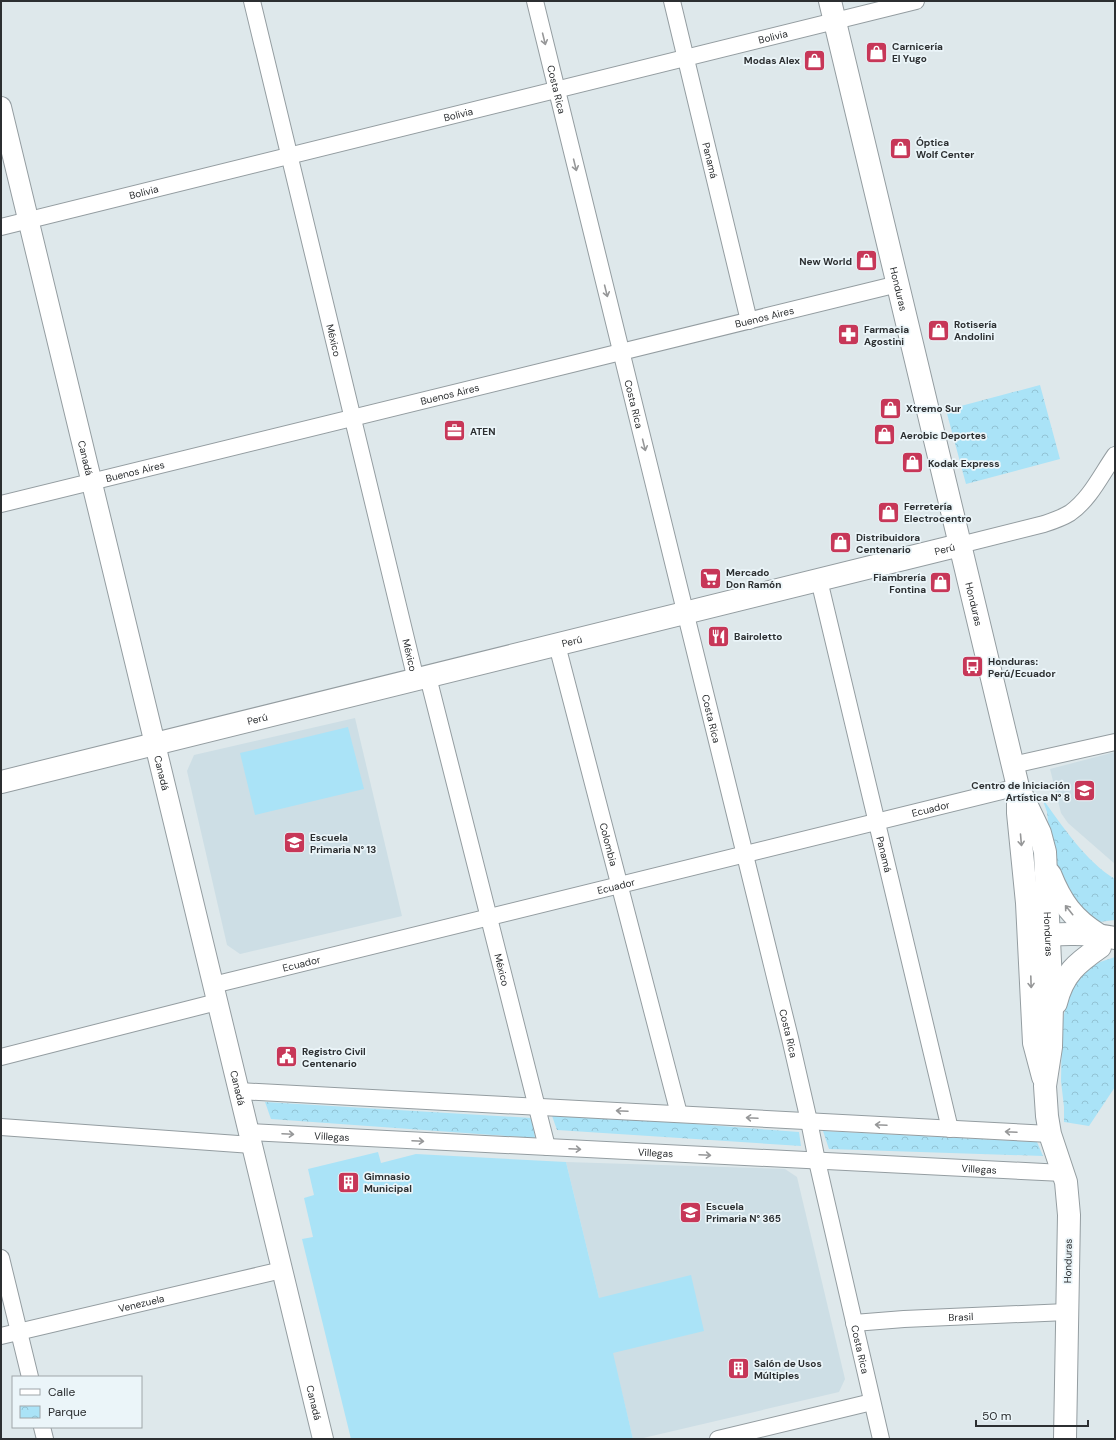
<svg xmlns="http://www.w3.org/2000/svg" width="1116" height="1440" viewBox="0 0 1116 1440" font-family="'DM Sans',sans-serif">
<style>
.built{fill:#cddee5}
.grass{fill:#aae3f7}
.park{fill:url(#park-crowns)}
.lines{fill:none;stroke-linecap:round;stroke-linejoin:round}
.minor-casing{stroke:#949da1;stroke-width:18}
.tertiary-casing{stroke:#949da1;stroke-width:22}
.secondary-casing{stroke:#949da1;stroke-width:24}
.minor{stroke:#fff;stroke-width:16}
.tertiary{stroke:#fff;stroke-width:20}
.secondary{stroke:#fff;stroke-width:22}
.oneway{stroke:#969798}
.labels{text-anchor:middle;dominant-baseline:central;stroke-width:3.5;stroke-linejoin:round;paint-order:stroke}
.street-label{font-size:10px;fill:#2c2f31;stroke:#ebf5f9}
.poi-label{font-size:10px;font-weight:bold;fill:#2c2f31;stroke:#ebf5f9;text-anchor:start}
</style>
<defs>
<pattern id="park-crowns" width="20" height="18" patternUnits="userSpaceOnUse"><rect width="20" height="18" fill="#aae3f7"/><path d="M2 6a3 3 0 1 1 6 0M12 15a3 3 0 1 1 6 0" fill="none" stroke="#92c3d4"/></pattern>
</defs>
<rect width="100%" height="100%" fill="#dee8eb"/>
<!-- built -->
<g class="built">
<path d="M 355,718 L 402,916 L 240,954 L 227,945 L 187,771 L 194,755 Z"/>
<path d="M 1115,752 L 1115,864 L 1068,823 L 1061,813 L 1050,769 Z"/>
<path d="M 566,1162 L 785,1169 L 797,1177 L 845,1379 L 839,1392 L 639,1439 L 633,1439 Z"/>
</g>
<!-- grass -->
<g class="grass">
<path d="M 348,727 L 364,789 L 255,815 L 240,753 Z"/>
<path d="M 378,1152 L 381,1163 L 416,1154 L 566,1162 L 599,1298 L 691,1275 L 704,1331 L 613,1353 L 633,1439 L 351,1439 L 302,1239 L 313,1237 L 304,1198 L 314,1195 L 308,1169 Z"/>
</g>
<!-- park -->
<g class="park">
<path d="M 1040,385 L 1060,459 L 966,484 L 946,410 Z"/>
<path d="M 1042,798 C 1061,824 1086,862 1115,879 L 1115,920 L 1099,922 L 1078,908 L 1061,876 L 1051,847 L 1047,812 Z"/>
<path d="M 1115,957 L 1115,1087 L 1089,1126 L 1064,1122 L 1064,1107 L 1061,1081 L 1062,1024 L 1069,992 L 1081,973 L 1100,962 Z"/>
<path d="M 265,1102 L 532,1118 L 535,1138 L 271,1119 Z"/>
<path d="M 551,1113 L 799,1132 L 801,1146 L 557,1130 Z"/>
<path d="M 823,1131 L 1037,1142 L 1043,1156 L 829,1149 Z"/>
</g>
<g class="lines">
<defs>
<g id="minor">
<path id="s1" d="M 252,1 L 416,680"/>
<path id="s2" d="M 535,1 L 790,1038 L 809,1121 L 817,1161 L 881,1439"/>
<path id="s3" d="M 672,1 L 749,321"/>
<path id="s4" d="M 1,227 L 916,1"/>
<path id="s5" d="M 1,504 L 898,284"/>
<path d="M 960,545 L 1044,524 C 1053,521 1062,518 1070,513 C 1090,499 1101,475 1115,455"/>
<path id="s6" d="M 819,580 L 950,1129"/>
<path id="s7" d="M 557,645 L 679,1114"/>
<path id="s8" d="M 428,677 L 547,1147"/>
<path d="M 1013,765 L 1115,742"/>
<path id="s9" d="M 213,985 L 1018,787"/>
<path d="M 1,1057 L 217,1002"/>
<path d="M 239,1091 L 1050,1134"/>
<path d="M 1,1127 L 252,1145"/>
<path id="s10" d="M 249,1132 L 1063,1173"/>
<path d="M 1,1258 L 30,1377"/>
<path id="s11" d="M 854,1323 L 904,1319 L 1067,1312"/>
<path id="s12" d="M 1,1336 L 282,1270"/>
<path d="M 42,1427 L 45,1439"/>
<path d="M 718,1439 L 872,1402"/>
</g>
<g id="tertiary">
<path id="s13" d="M 1,107 L 323,1439"/>
</g>
<g id="secondary">
<path id="s14" d="M 830,1 L 1018,787 L 1040,833 L 1045,852 L 1052,1005 L 1051,1047 L 1045,1086 L 1047,1116 L 1050,1134 L 1066,1182 L 1069,1215 L 1065,1439"/>
<path id="s15" d="M 1,782 L 960,545"/>
<path d="M 1018,793 L 1018,813 L 1027,903 L 1034,1043 L 1043,1077"/>
<path d="M 1050,874 C 1061,902 1073,919 1099,935"/>
<path d="M 1036,939 C 1055,931 1094,934 1115,938"/>
<path d="M 1056,1003 C 1063,974 1077,963 1100,947"/>
</g>
</defs>
<!-- minor casing -->
<use href="#minor" class="minor-casing"/>
<!-- tertiary casing -->
<use href="#tertiary" class="tertiary-casing"/>
<!-- secondary casing -->
<use href="#secondary" class="secondary-casing"/>
<!-- minor -->
<use href="#minor" class="minor"/>
<!-- tertiary -->
<use href="#tertiary" class="tertiary"/>
<!-- secondary -->
<use href="#secondary" class="secondary"/>
</g>
<!-- one-way arrows -->
<defs><path id="oneway-shaft" d="M-6 0H5M1.5-3L5.5 0L1.5 3" fill="none" stroke-width="1.6" stroke-linecap="round" stroke-linejoin="round"/></defs>
<g class="oneway">
<use href="#oneway-shaft" transform="translate(544 39) rotate(76)"/>
<use href="#oneway-shaft" transform="translate(575 165) rotate(76)"/>
<use href="#oneway-shaft" transform="translate(606 291) rotate(76)"/>
<use href="#oneway-shaft" transform="translate(644 445) rotate(76)"/>
<use href="#oneway-shaft" transform="translate(1021 840) rotate(85)"/>
<use href="#oneway-shaft" transform="translate(1069 910) rotate(-129)"/>
<use href="#oneway-shaft" transform="translate(1031 982) rotate(88)"/>
<use href="#oneway-shaft" transform="translate(622 1111) rotate(-177)"/>
<use href="#oneway-shaft" transform="translate(752 1118) rotate(-177)"/>
<use href="#oneway-shaft" transform="translate(881 1125) rotate(-177)"/>
<use href="#oneway-shaft" transform="translate(1011 1132) rotate(-177)"/>
<use href="#oneway-shaft" transform="translate(288 1134) rotate(3)"/>
<use href="#oneway-shaft" transform="translate(418 1141) rotate(3)"/>
<use href="#oneway-shaft" transform="translate(575 1149) rotate(3)"/>
<use href="#oneway-shaft" transform="translate(705 1155) rotate(3)"/>
</g>
<!-- icons -->
<defs>
<symbol id="shop-square" viewBox="-11 -11 22 22"><rect x="-9" y="-9" width="18" height="18" rx="4" fill="#c73758" stroke="#ebf5f9"/><path d="M-5-2.5h2.3a2.7 3.5 0 0 1 5.4 0H5L5.5 6h-11ZM-1.5-2.5h3a1.5 2.3 0 0 0-3 0Z" fill="#fff"/></symbol>
<symbol id="pharmacy-square" viewBox="-11 -11 22 22"><rect x="-9" y="-9" width="18" height="18" rx="4" fill="#c73758" stroke="#ebf5f9"/><path d="M-2-6h4v4h4v4h-4v4h-4v-4h-4v-4h4Z" fill="#fff"/></symbol>
<symbol id="office-square" viewBox="-11 -11 22 22"><rect x="-9" y="-9" width="18" height="18" rx="4" fill="#c73758" stroke="#ebf5f9"/><path d="M-6-3h4V-5.5h4V-3h4V5H-6ZM-1-4.5V-3h2v-1.5ZM-6 0V1H6V0Z" fill="#fff"/></symbol>
<symbol id="supermarket-square" viewBox="-11 -11 22 22"><rect x="-9" y="-9" width="18" height="18" rx="4" fill="#c73758" stroke="#ebf5f9"/><path d="M-6-5.5h2.5l.6 2H6L4.5 2H-2.5L-4.4-4H-6ZM-1.5 3.2a1.3 1.3 0 1 0 .1 0ZM3 3.2a1.3 1.3 0 1 0 .1 0Z" fill="#fff"/></symbol>
<symbol id="restaurant-square" viewBox="-11 -11 22 22"><rect x="-9" y="-9" width="18" height="18" rx="4" fill="#c73758" stroke="#ebf5f9"/><path d="M-5-6h1v4h1v-4h1v4h1v-4h1v5L-1.5 .5V6h-2V.5L-5-1ZM5-6V6H3V1.5H1.5Q1.5-4 5-6Z" fill="#fff"/></symbol>
<symbol id="bus-square" viewBox="-11 -11 22 22"><rect x="-9" y="-9" width="18" height="18" rx="4" fill="#c73758" stroke="#ebf5f9"/><path d="M-5-6H5V4H4V6H2V4H-2V6H-4V4H-5ZM-3.5-4V0h7V-4ZM-3.5 1.2v1.5H-2V1.2ZM2 1.2v1.5H3.5V1.2Z" fill="#fff"/></symbol>
<symbol id="school-square" viewBox="-11 -11 22 22"><rect x="-9" y="-9" width="18" height="18" rx="4" fill="#c73758" stroke="#ebf5f9"/><path d="M0-5L7-2L0 1L-7-2ZM-4 1L0 2.5L4 1V4Q0 6-4 4Z" fill="#fff"/></symbol>
<symbol id="civic-square" viewBox="-11 -11 22 22"><rect x="-9" y="-9" width="18" height="18" rx="4" fill="#c73758" stroke="#ebf5f9"/><path d="M-.6-6.5H3V-4.5H.6V-3L4-1V1h2V6H-6V1h2V-1L-.6-3ZM-1.2 2.5V6h2.4V2.5Z" fill="#fff"/></symbol>
<symbol id="building-square" viewBox="-11 -11 22 22"><rect x="-9" y="-9" width="18" height="18" rx="4" fill="#c73758" stroke="#ebf5f9"/><path d="M-4-6H4V6H1V3H-1V6H-4ZM-2.5-4.3h1.7v1.8h-1.7ZM.8-4.3h1.7v1.8H.8ZM-2.5-1h1.7V.8h-1.7ZM.8-1h1.7V.8H.8Z" fill="#fff"/></symbol>
</defs>
<g fill-rule="evenodd">
<use href="#shop-square" x="864" y="40" width="25" height="25"/>
<use href="#shop-square" x="802" y="48" width="25" height="25"/>
<use href="#shop-square" x="888" y="136" width="25" height="25"/>
<use href="#shop-square" x="854" y="248" width="25" height="25"/>
<use href="#shop-square" x="926" y="318" width="25" height="25"/>
<use href="#pharmacy-square" x="836" y="322" width="25" height="25"/>
<use href="#shop-square" x="878" y="396" width="25" height="25"/>
<use href="#office-square" x="442" y="418" width="25" height="25"/>
<use href="#shop-square" x="872" y="422" width="25" height="25"/>
<use href="#shop-square" x="900" y="450" width="25" height="25"/>
<use href="#shop-square" x="876" y="500" width="25" height="25"/>
<use href="#shop-square" x="828" y="530" width="25" height="25"/>
<use href="#supermarket-square" x="698" y="566" width="25" height="25"/>
<use href="#shop-square" x="928" y="570" width="25" height="25"/>
<use href="#restaurant-square" x="706" y="624" width="25" height="25"/>
<use href="#bus-square" x="960" y="654" width="25" height="25"/>
<use href="#school-square" x="1072" y="778" width="25" height="25"/>
<use href="#school-square" x="282" y="830" width="25" height="25"/>
<use href="#civic-square" x="274" y="1044" width="25" height="25"/>
<use href="#building-square" x="336" y="1170" width="25" height="25"/>
<use href="#school-square" x="678" y="1200" width="25" height="25"/>
<use href="#building-square" x="726" y="1356" width="25" height="25"/>
</g>
<g class="labels">
<!-- street labels -->
<g class="street-label">
<text stroke="none"><textPath href="#s4" startOffset="795">Bolivia</textPath></text>
<text stroke="none"><textPath href="#s2" startOffset="91">Costa Rica</textPath></text>
<text stroke="none"><textPath href="#s4" startOffset="471">Bolivia</textPath></text>
<text stroke="none"><textPath href="#s3" startOffset="164">Panamá</textPath></text>
<text stroke="none"><textPath href="#s4" startOffset="147">Bolivia</textPath></text>
<text stroke="none"><textPath href="#s14" startOffset="296">Honduras</textPath></text>
<text stroke="none"><textPath href="#s5" startOffset="786">Buenos Aires</textPath></text>
<text stroke="none"><textPath href="#s1" startOffset="349">México</textPath></text>
<text stroke="none"><textPath href="#s5" startOffset="462">Buenos Aires</textPath></text>
<text stroke="none"><textPath href="#s2" startOffset="415">Costa Rica</textPath></text>
<text stroke="none"><textPath href="#s13" startOffset="361">Canadá</textPath></text>
<text stroke="none"><textPath href="#s5" startOffset="138">Buenos Aires</textPath></text>
<text stroke="none"><textPath href="#s15" startOffset="972">Perú</textPath></text>
<text stroke="none"><textPath href="#s14" startOffset="620">Honduras</textPath></text>
<text stroke="none"><textPath href="#s15" startOffset="588">Perú</textPath></text>
<text stroke="none"><textPath href="#s1" startOffset="673">México</textPath></text>
<text stroke="none"><textPath href="#s15" startOffset="264">Perú</textPath></text>
<text stroke="none"><textPath href="#s2" startOffset="739">Costa Rica</textPath></text>
<text stroke="none"><textPath href="#s13" startOffset="685">Canadá</textPath></text>
<text stroke="none"><textPath href="#s9" startOffset="739">Ecuador</textPath></text>
<text stroke="none"><textPath href="#s7" startOffset="206">Colombia</textPath></text>
<text stroke="none"><textPath href="#s6" startOffset="282">Panamá</textPath></text>
<text stroke="none"><textPath href="#s9" startOffset="415">Ecuador</textPath></text>
<text stroke="none"><textPath href="#s14" startOffset="961">Honduras</textPath></text>
<text stroke="none"><textPath href="#s9" startOffset="91">Ecuador</textPath></text>
<text stroke="none"><textPath href="#s8" startOffset="302">México</textPath></text>
<text stroke="none"><textPath href="#s2" startOffset="1063">Costa Rica</textPath></text>
<text stroke="none"><textPath href="#s13" startOffset="1009">Canadá</textPath></text>
<text stroke="none"><textPath href="#s10" startOffset="83">Villegas</textPath></text>
<text stroke="none"><textPath href="#s10" startOffset="407">Villegas</textPath></text>
<text stroke="none"><textPath href="#s10" startOffset="731">Villegas</textPath></text>
<text transform="translate(1068 1261) rotate(-89)">Honduras</text>
<text stroke="none"><textPath href="#s12" startOffset="144">Venezuela</textPath></text>
<text stroke="none"><textPath href="#s11" startOffset="107">Brasil</textPath></text>
<text stroke="none"><textPath href="#s2" startOffset="1387">Costa Rica</textPath></text>
<text stroke="none"><textPath href="#s13" startOffset="1333">Canadá</textPath></text>
</g>
<!-- poi labels -->
<g class="poi-label">
<text x="892" y="46">Carnicería<tspan x="892" dy="12">El Yugo</tspan></text>
<text x="800" y="60" text-anchor="end">Modas Alex</text>
<text x="916" y="142">Óptica<tspan x="916" dy="12">Wolf Center</tspan></text>
<text x="852" y="261" text-anchor="end">New World</text>
<text x="954" y="324">Rotisería<tspan x="954" dy="12">Andolini</tspan></text>
<text x="864" y="329">Farmacia<tspan x="864" dy="12">Agostini</tspan></text>
<text x="906" y="408">Xtremo Sur</text>
<text x="470" y="431">ATEN</text>
<text x="900" y="435">Aerobic Deportes</text>
<text x="928" y="463">Kodak Express</text>
<text x="904" y="506">Ferretería<tspan x="904" dy="12">Electrocentro</tspan></text>
<text x="856" y="537">Distribuidora<tspan x="856" dy="12">Centenario</tspan></text>
<text x="726" y="572">Mercado<tspan x="726" dy="12">Don Ramón</tspan></text>
<text x="926" y="577" text-anchor="end">Fiambrería<tspan x="926" dy="12">Fontina</tspan></text>
<text x="734" y="636">Bairoletto</text>
<text x="988" y="661">Honduras:<tspan x="988" dy="12">Perú/Ecuador</tspan></text>
<text x="1070" y="785" text-anchor="end">Centro de Iniciación<tspan x="1070" dy="12">Artística N° 8</tspan></text>
<text x="310" y="837">Escuela<tspan x="310" dy="12">Primaria N° 13</tspan></text>
<text x="302" y="1051">Registro Civil<tspan x="302" dy="12">Centenario</tspan></text>
<text x="364" y="1176">Gimnasio<tspan x="364" dy="12">Municipal</tspan></text>
<text x="706" y="1206">Escuela<tspan x="706" dy="12">Primaria N° 365</tspan></text>
<text x="754" y="1363">Salón de Usos<tspan x="754" dy="12">Múltiples</tspan></text>
</g>
</g>
<!-- border -->
<rect width="1116" height="1440" fill="none" stroke="#2c2f31" stroke-width="4"/>
<!-- legend -->
<rect x="12" y="1376" width="130" height="52" fill="#ebf5f9" stroke="#9fa6a9"/>
<rect x="20" y="1389" width="20" height="6" fill="#ffffff" stroke="#9fa6a9"/>
<text x="48" y="1396" font-size="12" fill="#2c2f31">Calle</text>
<rect x="20" y="1406" width="20" height="12" fill="url(#park-crowns)" stroke="#9fa6a9"/>
<text x="48" y="1416" font-size="12" fill="#2c2f31">Parque</text>
<!-- scale -->
<path d="M976 1420v6h112v-6" fill="none" stroke="#2c2f31" stroke-width="2"/>
<text x="982" y="1420" font-size="12" fill="#2c2f31" stroke="#ebf5f9" stroke-width="3" paint-order="stroke">50 m</text>
</svg>
